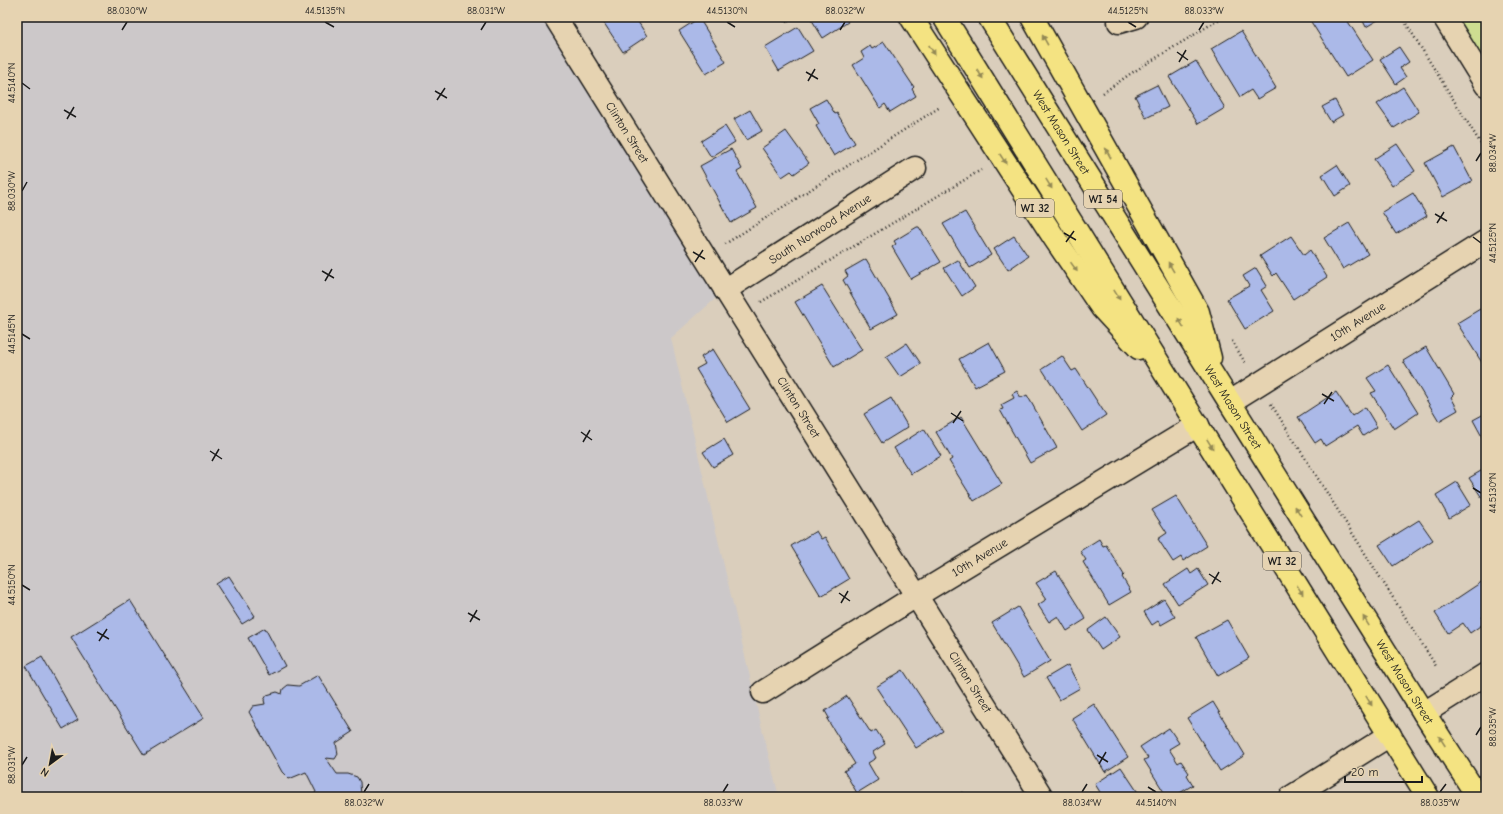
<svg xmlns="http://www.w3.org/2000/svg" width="1503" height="814" viewBox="0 0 1503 814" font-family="'Comic Neue',sans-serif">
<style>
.built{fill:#ccc8c9}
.green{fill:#cddd91;stroke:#747c56}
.building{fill:#abb9e8;stroke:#1c1c1c}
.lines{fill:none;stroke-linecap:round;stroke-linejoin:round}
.minor-casing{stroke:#1c1c1c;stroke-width:25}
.major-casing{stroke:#1c1c1c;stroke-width:25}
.path{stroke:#1c1c1c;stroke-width:2.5;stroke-dasharray:1 3;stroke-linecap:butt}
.minor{stroke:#e6d3b1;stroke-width:22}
.major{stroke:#f4e382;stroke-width:22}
.oneway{fill:#938954}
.ticks{fill:none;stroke:#1c1c1c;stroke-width:1.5}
.labels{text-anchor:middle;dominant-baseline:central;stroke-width:3;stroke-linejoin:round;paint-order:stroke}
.shield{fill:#e6d3b1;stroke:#595349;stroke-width:1}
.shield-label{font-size:11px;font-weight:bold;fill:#1c1c1c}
.street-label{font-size:12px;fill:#1c1c1c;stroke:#e6d3b1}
.neatline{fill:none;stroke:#1c1c1c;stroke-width:1.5}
.ticks-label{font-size:10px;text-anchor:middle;fill:#1c1c1c}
</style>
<rect width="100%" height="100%" fill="#dacebc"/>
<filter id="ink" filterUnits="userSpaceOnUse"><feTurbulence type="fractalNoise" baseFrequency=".025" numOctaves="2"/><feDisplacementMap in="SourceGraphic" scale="8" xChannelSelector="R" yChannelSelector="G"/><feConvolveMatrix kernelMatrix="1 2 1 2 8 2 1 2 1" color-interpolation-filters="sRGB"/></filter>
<g filter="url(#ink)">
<!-- built -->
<path class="built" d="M 17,17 L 555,17 L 725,290 L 671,338 L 763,733 L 779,797 L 17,797 Z"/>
<!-- green -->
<path class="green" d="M 1444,17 L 1486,17 L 1486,85 Z"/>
<!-- building -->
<g class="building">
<path d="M 600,17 L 635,17 L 647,36 L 623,52 Z"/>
<path d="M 783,17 L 794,17 L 787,22 Z"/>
<path d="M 810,17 L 845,17 L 848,22 L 823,38 Z"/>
<path d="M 1308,17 L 1345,17 L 1373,60 L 1346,77 Z"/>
<path d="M 1361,17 L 1383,17 L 1366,27 Z"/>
<path d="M 699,18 L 726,62 L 706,74 L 679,31 Z"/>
<path d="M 798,27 L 813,51 L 779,71 L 765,47 Z"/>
<path d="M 1241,31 L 1276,88 L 1257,99 L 1251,90 L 1240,97 L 1211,49 Z"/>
<path d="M 884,42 L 914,87 L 912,89 L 916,96 L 890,112 L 885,104 L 880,108 L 853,65 L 864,58 L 861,52 L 870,46 L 872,49 Z"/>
<path d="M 1399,47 L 1409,62 L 1400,68 L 1406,77 L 1396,84 L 1380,59 Z"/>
<path d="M 1196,61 L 1225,108 L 1198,124 L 1169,77 Z"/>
<path d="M 1157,85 L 1168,107 L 1146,118 L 1135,96 Z"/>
<path d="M 1403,87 L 1419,112 L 1394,128 L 1377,104 Z"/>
<path d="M 826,99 L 835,114 L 837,113 L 855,143 L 834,156 L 816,126 L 819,124 L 810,108 Z"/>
<path d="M 1335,100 L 1343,115 L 1331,122 L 1322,107 Z"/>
<path d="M 750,110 L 762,131 L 746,140 L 734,119 Z"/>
<path d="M 725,126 L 735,142 L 711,157 L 701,141 Z"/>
<path d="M 786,131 L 809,163 L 794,174 L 791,171 L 782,177 L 762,148 Z"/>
<path d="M 1397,144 L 1415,171 L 1392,186 L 1374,159 Z"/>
<path d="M 1454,147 L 1472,181 L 1443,197 L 1425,163 Z"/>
<path d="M 731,149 L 742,169 L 737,172 L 757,208 L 731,223 L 700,166 Z"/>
<path d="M 1337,165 L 1350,186 L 1335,196 L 1322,175 Z"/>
<path d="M 1413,193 L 1427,216 L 1396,234 L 1382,212 Z"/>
<path d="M 965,212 L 991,255 L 970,268 L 943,224 Z"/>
<path d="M 1349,223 L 1368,254 L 1343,269 L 1324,238 Z"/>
<path d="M 917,227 L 919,227 L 941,262 L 911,279 L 892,247 L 896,244 L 894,241 Z"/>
<path d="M 1014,236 L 1028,256 L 1008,270 L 994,249 Z"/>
<path d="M 1291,236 L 1304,255 L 1310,250 L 1327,277 L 1293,299 L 1276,273 L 1273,276 L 1260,256 Z"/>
<path d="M 866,259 L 898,314 L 871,329 L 843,280 L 848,276 L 845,271 Z"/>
<path d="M 958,260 L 975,287 L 962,296 L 944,268 Z"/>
<path d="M 1256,268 L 1267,286 L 1261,290 L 1274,311 L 1245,329 L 1227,299 L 1249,286 L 1243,276 Z"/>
<path d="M 822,286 L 862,350 L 834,367 L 795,302 Z"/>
<path d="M 1480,309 L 1486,319 L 1486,369 L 1457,323 Z"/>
<path d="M 989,342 L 1005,371 L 975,387 L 959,359 Z"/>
<path d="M 907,343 L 921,364 L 900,377 L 886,357 Z"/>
<path d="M 1426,347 L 1454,394 L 1451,397 L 1458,410 L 1439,421 L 1403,361 Z"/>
<path d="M 713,349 L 750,409 L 728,422 L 696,369 L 705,364 L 701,357 Z"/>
<path d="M 1062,356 L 1072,371 L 1076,369 L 1106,415 L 1082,431 L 1042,369 Z"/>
<path d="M 1388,365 L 1418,413 L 1394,429 L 1371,393 L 1376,391 L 1367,378 Z"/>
<path d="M 1017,391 L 1021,398 L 1027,395 L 1057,448 L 1030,463 L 1000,410 L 1003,409 L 1001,405 L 1014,398 L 1012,394 Z"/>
<path d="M 1336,392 L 1352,416 L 1365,407 L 1377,427 L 1363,436 L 1357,426 L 1325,446 L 1321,439 L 1315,443 L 1298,417 Z"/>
<path d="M 891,398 L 908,427 L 882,443 L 864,414 Z"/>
<path d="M 1486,413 L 1486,444 L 1473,420 Z"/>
<path d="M 961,417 L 1002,484 L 974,501 L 949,461 L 952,459 L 936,432 Z"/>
<path d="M 924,429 L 941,456 L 911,474 L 894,448 Z"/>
<path d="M 724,439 L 733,455 L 713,467 L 703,452 Z"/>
<path d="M 1486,468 L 1486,504 L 1469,478 Z"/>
<path d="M 1457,482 L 1471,505 L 1449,518 L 1436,495 Z"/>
<path d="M 1176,496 L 1207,546 L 1183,561 L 1181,557 L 1173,562 L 1158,539 L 1167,533 L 1152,510 Z"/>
<path d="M 1419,520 L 1433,540 L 1393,566 L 1379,545 Z"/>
<path d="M 816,531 L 821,539 L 825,537 L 849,579 L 821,596 L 791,546 Z"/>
<path d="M 1099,539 L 1103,546 L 1106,545 L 1124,575 L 1122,577 L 1131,592 L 1109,605 L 1083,562 L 1086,560 L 1080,551 Z"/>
<path d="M 1188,569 L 1191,574 L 1198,569 L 1208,585 L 1178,604 L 1165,584 Z"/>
<path d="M 1056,571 L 1086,619 L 1067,631 L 1058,616 L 1049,622 L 1038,605 L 1047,599 L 1036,583 Z"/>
<path d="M 229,576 L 255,616 L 242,624 L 216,584 Z"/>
<path d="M 1486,579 L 1486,615 L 1482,617 L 1486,622 L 1470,633 L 1463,623 L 1448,633 L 1435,613 Z"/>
<path d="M 1164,599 L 1175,617 L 1161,625 L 1158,621 L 1152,625 L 1144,612 Z"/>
<path d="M 130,600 L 204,718 L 144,755 L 71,637 Z"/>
<path d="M 1018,607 L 1050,661 L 1024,677 L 992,623 Z"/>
<path d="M 1106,617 L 1120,637 L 1101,650 L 1088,630 Z"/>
<path d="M 1227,620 L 1249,658 L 1218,676 L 1196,637 Z"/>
<path d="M 265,628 L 285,666 L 269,675 L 248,638 Z"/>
<path d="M 42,657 L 78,720 L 63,729 L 26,666 Z"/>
<path d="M 1068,665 L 1080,688 L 1059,700 L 1046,678 Z"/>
<path d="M 903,670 L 943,731 L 916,748 L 876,687 Z"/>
<path d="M 318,675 L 353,732 L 336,743 L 338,754 L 335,759 L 326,758 L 337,774 L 348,774 L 357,777 L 360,782 L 361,797 L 312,797 L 316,792 L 306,772 L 289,779 L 282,772 L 249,712 L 253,706 L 265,704 L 264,700 L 267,695 L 277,692 L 282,694 L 283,689 L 288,685 L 299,686 Z"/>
<path d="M 847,696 L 871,733 L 876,730 L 885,744 L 873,752 L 876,758 L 868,763 L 878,780 L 857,793 L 844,771 L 855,764 L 827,719 L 829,718 L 825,711 Z"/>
<path d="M 1213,702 L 1245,755 L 1220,771 L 1187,718 Z"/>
<path d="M 1094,704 L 1128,757 L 1105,772 L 1072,718 Z"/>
<path d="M 1169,728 L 1179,743 L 1169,749 L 1178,763 L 1181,761 L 1189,773 L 1187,775 L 1193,785 L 1173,797 L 1167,797 L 1144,760 L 1148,758 L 1140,747 Z"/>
<path d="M 1121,767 L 1141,797 L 1103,797 L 1095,784 Z"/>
<path d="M 963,792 L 966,797 L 955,797 Z"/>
</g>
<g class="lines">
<defs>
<g id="minor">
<path id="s1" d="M 555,17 L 1042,797"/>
<path d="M 1444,17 L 1486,85"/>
<path d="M 1119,22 L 1136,17"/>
<path id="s2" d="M 725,290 L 915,168"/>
<path id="s3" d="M 1230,402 L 1486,241"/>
<path id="s4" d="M 763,692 L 916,596 L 1198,425"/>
<path d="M 1424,713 L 1486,674"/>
<path d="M 1291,797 L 1390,735"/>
</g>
<g id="major">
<path d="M 911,17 L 1055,239 L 1102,308 L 1139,348"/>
<path d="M 944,17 L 1428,797"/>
<path id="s5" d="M 989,17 L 1424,713 L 1478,797"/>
<path d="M 1032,17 L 1198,312 L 1210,358"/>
</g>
</defs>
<!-- minor casing -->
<use href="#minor" class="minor-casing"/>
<!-- major casing -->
<use href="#major" class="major-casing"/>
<!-- path -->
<g class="path">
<path d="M 1402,17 L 1486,152"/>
<path d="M 1481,17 L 1486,26"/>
<path d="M 1103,93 L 1130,74 L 1223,17"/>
<path d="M 725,244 L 940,107"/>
<path d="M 761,302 L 981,170"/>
<path d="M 1232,341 L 1246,364"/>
<path d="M 1271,404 L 1436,666"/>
</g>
<!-- minor -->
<use href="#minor" class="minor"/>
<!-- major -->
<use href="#major" class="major"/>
</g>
<!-- one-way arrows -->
<defs><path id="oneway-solid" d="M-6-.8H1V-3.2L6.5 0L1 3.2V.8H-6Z"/></defs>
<g class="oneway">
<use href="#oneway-solid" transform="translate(1045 40) rotate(-119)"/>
<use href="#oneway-solid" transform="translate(932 50) rotate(57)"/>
<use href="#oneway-solid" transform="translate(980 74) rotate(58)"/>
<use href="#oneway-solid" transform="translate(1108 153) rotate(-119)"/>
<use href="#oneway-solid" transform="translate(1003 159) rotate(57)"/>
<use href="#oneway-solid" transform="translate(1049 184) rotate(58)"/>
<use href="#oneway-solid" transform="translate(1074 267) rotate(55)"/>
<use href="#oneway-solid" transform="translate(1171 267) rotate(-120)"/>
<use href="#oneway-solid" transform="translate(1117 295) rotate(58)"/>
<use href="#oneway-solid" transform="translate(1181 323) rotate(-122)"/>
<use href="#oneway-solid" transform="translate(1210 444) rotate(58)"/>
<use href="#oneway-solid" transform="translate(1298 511) rotate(-122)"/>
<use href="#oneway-solid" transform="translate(1300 590) rotate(58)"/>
<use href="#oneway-solid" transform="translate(1366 621) rotate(-122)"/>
<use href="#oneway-solid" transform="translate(1369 701) rotate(58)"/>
<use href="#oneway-solid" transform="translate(1442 741) rotate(-123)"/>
</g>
</g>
<!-- ticks -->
<path class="ticks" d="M 325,22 L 334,27M 727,22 L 735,27M 1128,22 L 1136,27M 122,30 L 127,22M 481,30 L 486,22M 840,30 L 845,22M 1199,30 L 1204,22M 1177,52 L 1188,60M 1179,62 L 1186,50M 806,72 L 818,79M 808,81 L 815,69M 22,83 L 30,89M 435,91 L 447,98M 437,100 L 445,88M 64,110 L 76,117M 67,119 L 74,107M 1476,161 L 1481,153M 22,191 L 27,182M 1435,214 L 1447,221M 1437,223 L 1444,212M 1064,233 L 1076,240M 1473,237 L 1481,243M 1066,242 L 1074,231M 693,252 L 705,259M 695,262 L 703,250M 322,271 L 334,278M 325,281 L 332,269M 22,334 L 30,339M 1322,394 L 1334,401M 1324,404 L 1332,392M 951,413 L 963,421M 953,423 L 961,411M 581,432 L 592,440M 583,442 L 590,430M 210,451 L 222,459M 212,461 L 219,449M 1473,488 L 1481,493M 1209,574 L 1221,582M 1212,584 L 1219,572M 22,585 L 30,590M 839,593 L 850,601M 841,603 L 848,591M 468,613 L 480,620M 470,622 L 477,610M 97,632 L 109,639M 99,641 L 107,629M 1476,735 L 1481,727M 1097,755 L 1108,762M 1099,764 L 1106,752M 22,765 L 27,757M 1148,787 L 1156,792M 364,792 L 369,784M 723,792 L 728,784M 1082,792 L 1087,784M 1440,792 L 1446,784"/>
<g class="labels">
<!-- shield labels -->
<g class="shield">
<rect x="1084" y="190" width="38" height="18" rx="3"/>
<rect x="1016" y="199" width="38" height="18" rx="3"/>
<rect x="1263" y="552" width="38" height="18" rx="3"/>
</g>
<g class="shield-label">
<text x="1103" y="199">WI 54</text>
<text x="1035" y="208">WI 32</text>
<text x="1282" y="561">WI 32</text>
</g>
<!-- street labels -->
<g class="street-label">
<text stroke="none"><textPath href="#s1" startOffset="136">Clinton Street</textPath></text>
<text stroke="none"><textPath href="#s5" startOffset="136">West Mason Street</textPath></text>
<text stroke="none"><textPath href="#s2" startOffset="113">South Norwood Avenue</textPath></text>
<text stroke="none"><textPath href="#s3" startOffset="151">10th Avenue</textPath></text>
<text stroke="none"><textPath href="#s1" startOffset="460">Clinton Street</textPath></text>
<text stroke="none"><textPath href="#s5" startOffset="460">West Mason Street</textPath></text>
<text stroke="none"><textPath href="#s4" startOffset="255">10th Avenue</textPath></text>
<text stroke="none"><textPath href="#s1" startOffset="784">Clinton Street</textPath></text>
<text stroke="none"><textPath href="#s5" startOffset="784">West Mason Street</textPath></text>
</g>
</g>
<!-- margin -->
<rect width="1503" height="814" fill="none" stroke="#e6d3b1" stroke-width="44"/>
<!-- north arrow -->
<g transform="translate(50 764) rotate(212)" stroke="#e6d3b1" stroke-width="3" paint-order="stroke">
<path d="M0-3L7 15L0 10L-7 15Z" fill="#1c1c1c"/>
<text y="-6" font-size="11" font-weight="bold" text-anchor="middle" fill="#1c1c1c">N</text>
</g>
<!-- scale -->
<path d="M1345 776v6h77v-6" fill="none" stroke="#1c1c1c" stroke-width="2"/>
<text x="1351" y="776" font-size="12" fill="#1c1c1c" stroke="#e6d3b1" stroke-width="3" paint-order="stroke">20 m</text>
<rect x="22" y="22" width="1459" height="770" class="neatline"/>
<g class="ticks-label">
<text x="127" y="14">88.030°W</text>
<text x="325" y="14">44.5135°N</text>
<text x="486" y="14">88.031°W</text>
<text x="727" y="14">44.5130°N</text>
<text x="845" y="14">88.032°W</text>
<text x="1128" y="14">44.5125°N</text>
<text x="1204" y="14">88.033°W</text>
<text transform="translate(11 83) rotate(-90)" y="4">44.5140°N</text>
<text transform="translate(1492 153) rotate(-90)" y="4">88.034°W</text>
<text transform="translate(11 191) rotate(-90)" y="4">88.030°W</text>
<text transform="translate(1492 243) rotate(-90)" y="4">44.5125°N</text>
<text transform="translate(11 334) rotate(-90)" y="4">44.5145°N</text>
<text transform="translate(1492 493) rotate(-90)" y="4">44.5130°N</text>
<text transform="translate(11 585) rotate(-90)" y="4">44.5150°N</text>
<text transform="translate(1492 727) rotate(-90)" y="4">88.035°W</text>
<text transform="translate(11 765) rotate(-90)" y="4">88.031°W</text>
<text x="364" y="806">88.032°W</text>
<text x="723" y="806">88.033°W</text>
<text x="1082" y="806">88.034°W</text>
<text x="1156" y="806">44.5140°N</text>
<text x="1440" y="806">88.035°W</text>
</g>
</svg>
